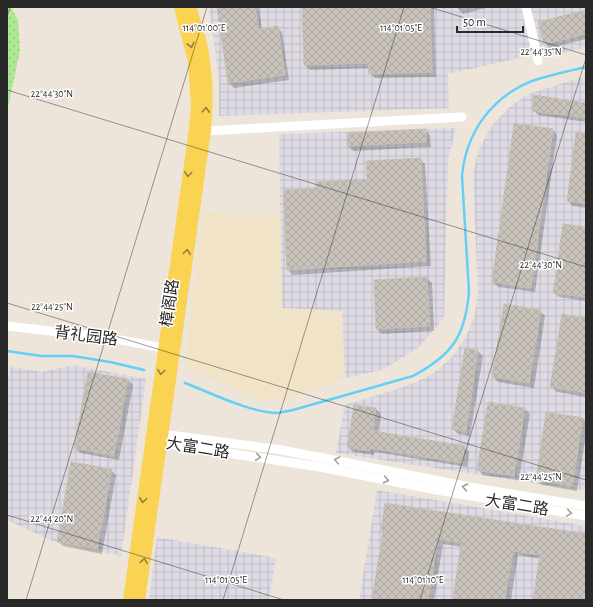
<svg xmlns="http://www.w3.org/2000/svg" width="593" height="607" viewBox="0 0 593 607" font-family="'Alegreya Sans','Noto Sans SC',sans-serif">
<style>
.industrial{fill:url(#industrial-grid)}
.education{fill:#f0e3c8}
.park{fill:url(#park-dots)}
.shadow{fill:#0003}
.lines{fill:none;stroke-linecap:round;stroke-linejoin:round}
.stream{stroke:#65d0f7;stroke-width:2.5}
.building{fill:url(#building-cross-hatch);stroke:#c8c1b4}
.minor{stroke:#fff;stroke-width:9}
.major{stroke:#fad352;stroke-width:12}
.oneway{stroke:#927e3e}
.oneway2{stroke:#9f9f9f}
.ticks{fill:none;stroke:#292929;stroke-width:1;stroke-opacity:0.45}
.labels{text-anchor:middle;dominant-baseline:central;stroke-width:3;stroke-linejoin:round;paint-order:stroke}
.street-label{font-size:16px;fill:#292929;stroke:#fff}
.ticks-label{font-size:10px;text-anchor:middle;fill:#292929;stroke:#fff;stroke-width:3;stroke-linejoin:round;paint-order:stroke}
</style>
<defs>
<pattern id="industrial-grid" width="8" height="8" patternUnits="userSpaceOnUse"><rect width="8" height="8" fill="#dedbe5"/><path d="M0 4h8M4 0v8" fill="none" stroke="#bebcc4"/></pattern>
<pattern id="park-dots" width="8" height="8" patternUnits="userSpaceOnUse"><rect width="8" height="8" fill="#afe892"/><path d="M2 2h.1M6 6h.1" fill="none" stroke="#97c77e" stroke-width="1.8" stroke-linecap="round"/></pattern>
<pattern id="building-cross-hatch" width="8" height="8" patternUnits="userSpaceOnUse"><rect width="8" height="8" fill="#c8c2ba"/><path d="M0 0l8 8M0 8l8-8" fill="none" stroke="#aca7a0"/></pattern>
</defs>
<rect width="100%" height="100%" fill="#ede5da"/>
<!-- industrial -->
<g class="industrial">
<path d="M 209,7 L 522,7 L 533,55 L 448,74 L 449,108 L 219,116 L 219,79 Z"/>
<path d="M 531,7 L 586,7 L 586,48 L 543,56 Z"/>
<path d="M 586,76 L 586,491 L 336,453 L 345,405 L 403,387 L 425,378 L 435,372 L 453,356 L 466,337 L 475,315 L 478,292 L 473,173 L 478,152 L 488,132 L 494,123 L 510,107 L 528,94 Z"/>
<path d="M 456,128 L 448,160 L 444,318 L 418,348 L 382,370 L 345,378 L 342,311 L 282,308 L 279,134 Z"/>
<path d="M 73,365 L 146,379 L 121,556 L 55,542 L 7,520 L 7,382 L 11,367 L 42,372 Z"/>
<path d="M 377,490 L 586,526 L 586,600 L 359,600 Z"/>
<path d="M 157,537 L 276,558 L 269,600 L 149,600 Z"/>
</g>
<!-- education -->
<path class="education" d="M 203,213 L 280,214 L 282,308 L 342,311 L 345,378 L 290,399 L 257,399 L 185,368 L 191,305 Z"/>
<!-- park -->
<path class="park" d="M 7,7 L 11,7 L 18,20 L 20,51 L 7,112 Z"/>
<!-- shadow -->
<g class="shadow">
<path d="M 218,7 L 259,7 L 262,30 L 277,27 L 282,32 L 289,80 L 234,88 L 229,83 Z"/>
<path d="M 303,7 L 434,7 L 436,77 L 375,78 L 370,73 L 369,68 L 310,70 L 305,65 Z"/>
<path d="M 457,7 L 490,7 L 463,14 Z"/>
<path d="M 586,11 L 586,39 L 550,48 L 545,43 Z"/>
<path d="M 586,104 L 586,122 L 538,115 L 533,110 Z"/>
<path d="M 425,130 L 430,135 L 431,147 L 353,151 L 348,146 L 348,134 Z"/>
<path d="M 552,130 L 557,135 L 535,292 L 498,287 L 493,282 Z"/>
<path d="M 586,135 L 586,208 L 573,206 L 568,201 Z"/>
<path d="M 420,159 L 425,164 L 431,266 L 293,275 L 288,270 L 317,189 L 368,180 Z"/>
<path d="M 586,228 L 586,301 L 559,297 L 554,292 Z"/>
<path d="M 427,278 L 432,283 L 434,331 L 382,334 L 377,329 Z"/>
<path d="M 540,311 L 545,316 L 534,388 L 498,382 L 493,377 Z"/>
<path d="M 586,319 L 586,397 L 557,392 L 552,387 Z"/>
<path d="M 466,349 L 478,351 L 483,356 L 470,436 L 458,434 L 453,429 Z"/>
<path d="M 89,373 L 128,380 L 133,385 L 119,460 L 80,453 L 75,448 Z"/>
<path d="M 376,409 L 381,414 L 378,433 L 464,447 L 469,452 L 467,467 L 375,452 L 374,455 L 353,452 L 348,447 Z"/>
<path d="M 525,409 L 530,414 L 519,480 L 483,475 L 478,470 Z"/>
<path d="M 547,413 L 583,419 L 586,422 L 586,435 L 577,491 L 542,485 L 537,480 Z"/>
<path d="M 111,470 L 116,475 L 102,554 L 63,546 L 58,541 Z"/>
<path d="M 382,530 L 586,535 L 586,600 L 534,600 L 541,559 L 518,555 L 511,600 L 454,600 L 462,547 L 443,544 L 434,600 L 373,600 L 383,532 Z"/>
</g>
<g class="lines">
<!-- stream -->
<g class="stream">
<path d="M 7,351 L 41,356 L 73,356 L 110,362 L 144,370"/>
<path d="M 185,383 C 211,393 251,413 278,413 C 283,412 288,411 293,410 L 413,376 C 452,355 465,337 469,292 L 462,176 C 466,133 491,97 532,81 C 550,75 568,71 586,67"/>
</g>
</g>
<!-- building -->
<g class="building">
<path d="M 217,7 L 255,7 L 258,29 L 278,26 L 285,75 L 228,83 Z"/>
<path d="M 302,7 L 430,7 L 432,72 L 369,74 L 368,63 L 304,65 Z"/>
<path d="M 586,10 L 586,34 L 544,44 L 538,22 Z"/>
<path d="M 534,95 L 586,103 L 586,118 L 532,111 Z"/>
<path d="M 514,123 L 553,129 L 531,288 L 492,282 Z"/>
<path d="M 426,129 L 426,142 L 347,146 L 347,133 Z"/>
<path d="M 576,132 L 586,134 L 586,204 L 567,201 Z"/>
<path d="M 421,158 L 426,261 L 287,270 L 283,190 L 316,188 L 316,182 L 367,179 L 366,161 Z"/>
<path d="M 563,224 L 586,227 L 586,297 L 553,293 Z"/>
<path d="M 427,277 L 430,326 L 376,329 L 374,280 Z"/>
<path d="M 504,304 L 541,310 L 529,383 L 492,377 Z"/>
<path d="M 562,314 L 586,318 L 586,393 L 550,387 Z"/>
<path d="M 465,348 L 478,350 L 466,432 L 452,429 Z"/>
<path d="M 88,372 L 128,379 L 114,456 L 74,448 Z"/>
<path d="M 488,402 L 525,408 L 514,476 L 477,470 Z"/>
<path d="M 354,405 L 376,408 L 373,431 L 465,446 L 462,463 L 370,448 L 369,451 L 347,447 Z"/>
<path d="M 546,412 L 583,418 L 572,486 L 536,480 Z"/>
<path d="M 71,462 L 112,469 L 97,549 L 57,542 Z"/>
<path d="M 385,503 L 586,534 L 586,600 L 533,600 L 540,555 L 513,551 L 505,600 L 453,600 L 461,543 L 438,539 L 428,600 L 372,600 L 383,531 L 381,530 Z"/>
</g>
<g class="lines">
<!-- minor -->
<g class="minor">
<path d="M 526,7 L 538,61"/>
<path d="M 205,131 L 462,117"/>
<path d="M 7,326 L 104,337 L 164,348"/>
<path d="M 158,436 L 162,434 L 282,450 L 480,489 L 586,506"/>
<path d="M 156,441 L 161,443 L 320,467 L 437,490 L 586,516"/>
</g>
<!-- major -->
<g class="major">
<path d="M 129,600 L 195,129 L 197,106 L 194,62 L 180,7"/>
<path d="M 139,600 L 205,131 C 207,108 208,85 204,62 C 202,43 196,25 190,7"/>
</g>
</g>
<!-- one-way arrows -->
<defs><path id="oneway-chevron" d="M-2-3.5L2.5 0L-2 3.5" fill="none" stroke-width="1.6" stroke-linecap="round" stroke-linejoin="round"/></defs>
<g class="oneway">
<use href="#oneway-chevron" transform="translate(191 45) rotate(77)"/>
<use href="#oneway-chevron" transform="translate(206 110) rotate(-87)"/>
<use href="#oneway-chevron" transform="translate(188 174) rotate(98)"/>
<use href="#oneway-chevron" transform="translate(187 252) rotate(-82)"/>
<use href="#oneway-chevron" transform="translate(161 372) rotate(98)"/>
<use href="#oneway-chevron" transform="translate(143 500) rotate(98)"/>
<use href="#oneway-chevron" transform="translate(144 561) rotate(-82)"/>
</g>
<g class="oneway2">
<use href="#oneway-chevron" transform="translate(258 457) rotate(8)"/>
<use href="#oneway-chevron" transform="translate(337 460) rotate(-169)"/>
<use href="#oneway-chevron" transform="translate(386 480) rotate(12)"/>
<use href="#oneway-chevron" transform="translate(465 487) rotate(-169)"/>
<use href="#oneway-chevron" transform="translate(569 513) rotate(9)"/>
</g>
<!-- ticks -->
<path class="ticks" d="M 429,7 L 586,55M 7,17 L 10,7M 7,90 L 586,267M 7,303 L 586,480M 7,515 L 284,600M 26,600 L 207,7M 223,600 L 404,7M 420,600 L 586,58"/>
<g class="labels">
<!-- street labels -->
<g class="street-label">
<text transform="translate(170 303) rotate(-82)">樟阁路</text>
<text transform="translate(86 336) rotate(7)">背礼园路</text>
<text transform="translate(198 448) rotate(9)">大富二路</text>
<text transform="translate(517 505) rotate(9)">大富二路</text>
</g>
</g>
<g class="ticks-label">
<text x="204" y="31">114°01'00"E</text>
<text x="401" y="31">114°01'05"E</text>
<text x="541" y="55">22°44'35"N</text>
<text x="52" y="97">22°44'30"N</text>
<text x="541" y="268">22°44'30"N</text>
<text x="52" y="310">22°44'25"N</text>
<text x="541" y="480">22°44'25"N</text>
<text x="52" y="522">22°44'20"N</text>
<text x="226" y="583">114°01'05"E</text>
<text x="423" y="583">114°01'10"E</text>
</g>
<!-- border -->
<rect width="593" height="607" fill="none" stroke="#292929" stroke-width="16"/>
<!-- scale -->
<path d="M457 26v6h66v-6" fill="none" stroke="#292929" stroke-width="2"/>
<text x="463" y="26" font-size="12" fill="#292929" stroke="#ffffff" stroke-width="3" paint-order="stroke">50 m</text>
</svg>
